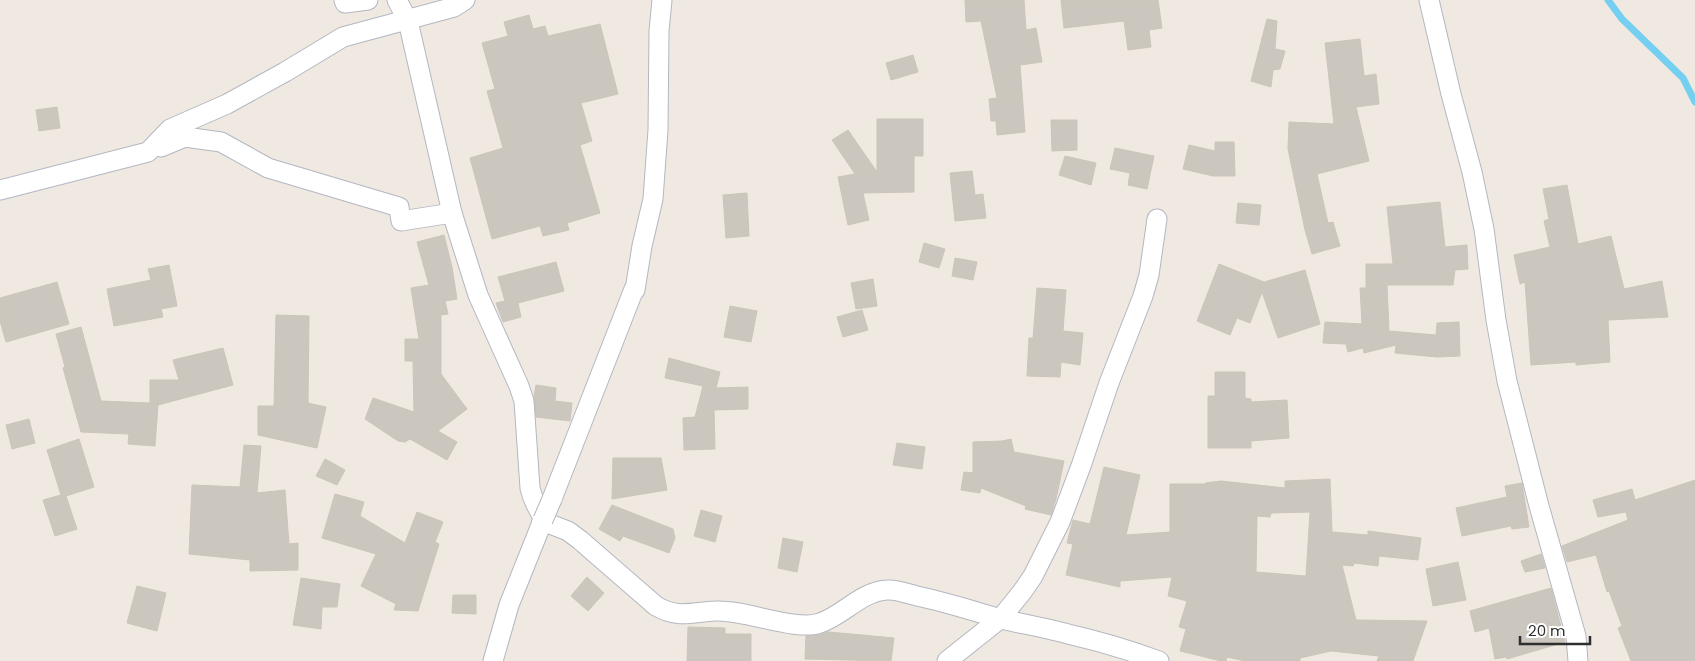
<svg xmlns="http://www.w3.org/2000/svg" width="1695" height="661" viewBox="0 0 1695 661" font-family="Poppins,sans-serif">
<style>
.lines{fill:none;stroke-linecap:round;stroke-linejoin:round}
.stream{stroke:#75cff0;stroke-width:7}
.building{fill:#cbc7bf;stroke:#cbc5ba;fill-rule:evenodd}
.minor-casing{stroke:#b4b7c1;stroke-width:21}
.minor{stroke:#fff;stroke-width:19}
.minor-bridge-casing{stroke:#b4b7c1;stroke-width:21;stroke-linecap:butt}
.minor-bridge{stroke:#fff;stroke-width:19}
</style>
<rect width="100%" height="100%" fill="#efe9e1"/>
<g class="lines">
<!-- stream -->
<path class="stream" d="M 1608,0 L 1622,19 L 1683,78 L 1695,102"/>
</g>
<!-- building -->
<g class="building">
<path d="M 965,0 L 1024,0 L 1026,30 L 1036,28 L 1042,62 L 1020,65 L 1025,132 L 997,135 L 996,121 L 991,121 L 989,99 L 997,98 L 981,21 L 966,22 Z"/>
<path d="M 1061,0 L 1158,0 L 1162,28 L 1149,30 L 1151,47 L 1128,50 L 1124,21 L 1064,28 Z"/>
<path d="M 529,15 L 533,29 L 545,26 L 548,36 L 600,24 L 618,94 L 581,103 L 592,141 L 580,145 L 600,213 L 567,223 L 569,230 L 543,236 L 540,226 L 492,239 L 470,158 L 503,148 L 487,91 L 495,89 L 482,43 L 508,36 L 504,22 Z"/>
<path d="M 1267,19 L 1277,21 L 1275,49 L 1285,51 L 1280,69 L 1273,70 L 1271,87 L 1251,81 Z"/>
<path d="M 1360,39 L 1364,76 L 1376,74 L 1379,104 L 1356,107 L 1369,161 L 1317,174 L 1328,223 L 1333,222 L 1340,246 L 1312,254 L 1305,230 L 1288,149 L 1289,122 L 1334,124 L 1325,43 Z"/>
<path d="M 913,55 L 918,72 L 891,80 L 886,63 Z"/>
<path d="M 57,107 L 60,128 L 39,131 L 36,110 Z"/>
<path d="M 877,119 L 923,119 L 923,156 L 914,156 L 914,192 L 863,193 L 869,220 L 848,225 L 838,177 L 855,174 L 832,140 L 848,130 L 877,172 Z"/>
<path d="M 1051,120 L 1077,120 L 1077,150 L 1052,151 Z"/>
<path d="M 1215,142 L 1234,142 L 1235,176 L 1213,176 L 1183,169 L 1189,145 L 1215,151 Z"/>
<path d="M 1115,148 L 1154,156 L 1147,189 L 1128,185 L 1130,173 L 1110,169 Z"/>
<path d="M 1065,156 L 1096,163 L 1091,185 L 1059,175 Z"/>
<path d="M 972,171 L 975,195 L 983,194 L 986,218 L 955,221 L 950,173 Z"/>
<path d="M 1567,185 L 1578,244 L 1611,236 L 1624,289 L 1662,281 L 1668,317 L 1608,320 L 1610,362 L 1576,365 L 1576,362 L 1531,365 L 1525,282 L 1520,284 L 1514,255 L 1550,247 L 1544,221 L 1549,219 L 1543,189 Z"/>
<path d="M 747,193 L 749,236 L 726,238 L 723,195 Z"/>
<path d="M 1440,202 L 1445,247 L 1467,245 L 1468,269 L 1455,270 L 1453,285 L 1387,285 L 1389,331 L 1436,335 L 1437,323 L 1459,322 L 1460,356 L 1437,357 L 1395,353 L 1396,345 L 1364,353 L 1363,348 L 1348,352 L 1346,344 L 1323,343 L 1325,322 L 1362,324 L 1360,288 L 1366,288 L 1366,264 L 1393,264 L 1387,207 Z"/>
<path d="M 1238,203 L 1261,205 L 1259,225 L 1236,223 Z"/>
<path d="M 444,235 L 452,267 L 457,299 L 445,301 L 448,314 L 441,315 L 441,374 L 467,409 L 438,431 L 457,442 L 447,460 L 410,439 L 405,442 L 398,441 L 365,419 L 373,398 L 414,412 L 413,361 L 405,361 L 405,339 L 419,339 L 411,288 L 429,285 L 417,242 Z"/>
<path d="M 924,243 L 945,249 L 939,268 L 919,262 Z"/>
<path d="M 955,258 L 977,262 L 973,280 L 952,276 Z"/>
<path d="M 556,262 L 564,291 L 518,303 L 521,317 L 503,322 L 496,303 L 505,301 L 498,277 Z"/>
<path d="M 1219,264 L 1264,282 L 1305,270 L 1320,324 L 1278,338 L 1262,292 L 1250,323 L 1237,318 L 1230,335 L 1197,321 Z"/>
<path d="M 169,265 L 177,306 L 161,309 L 163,317 L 114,326 L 107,289 L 151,280 L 148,269 Z"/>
<path d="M 873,279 L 877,306 L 856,309 L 851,283 Z"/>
<path d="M 57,282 L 69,324 L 6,342 L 0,321 L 0,298 Z"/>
<path d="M 1037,288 L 1066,290 L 1063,331 L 1083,333 L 1080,365 L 1061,362 L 1060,377 L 1027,376 L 1029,338 L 1033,338 Z"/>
<path d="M 730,306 L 757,311 L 751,342 L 724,337 Z"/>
<path d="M 862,310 L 868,330 L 843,337 L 837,317 Z"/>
<path d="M 276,315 L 309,316 L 308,403 L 326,407 L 317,448 L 258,435 L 258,406 L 274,406 Z"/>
<path d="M 81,327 L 101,401 L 150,403 L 150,380 L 179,380 L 173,360 L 223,348 L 233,385 L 158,405 L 155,446 L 128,444 L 129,434 L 81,432 L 63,368 L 65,367 L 56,334 Z"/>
<path d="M 669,358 L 720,372 L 716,388 L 748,387 L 748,409 L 714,410 L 715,449 L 684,450 L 683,418 L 695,417 L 703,386 L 665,378 Z"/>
<path d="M 1215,372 L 1245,372 L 1245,398 L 1251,399 L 1251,402 L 1287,400 L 1289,438 L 1251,441 L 1251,448 L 1208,448 L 1208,396 L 1215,396 Z"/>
<path d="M 536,385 L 556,388 L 555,401 L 572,403 L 570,421 L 536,417 L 534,396 Z"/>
<path d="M 29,419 L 35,443 L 12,449 L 6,425 Z"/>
<path d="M 79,439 L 94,487 L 66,496 L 77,529 L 55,536 L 43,500 L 61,495 L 47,450 Z"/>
<path d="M 1011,439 L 1014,452 L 1064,461 L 1056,499 L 1051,515 L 1025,509 L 1026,506 L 981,488 L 980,493 L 961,490 L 964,472 L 973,473 L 973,442 L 1002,441 Z"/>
<path d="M 897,443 L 925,447 L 922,469 L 893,465 Z"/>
<path d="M 244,445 L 261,446 L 257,493 L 285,490 L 289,544 L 298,543 L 298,570 L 250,571 L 250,560 L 189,554 L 192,485 L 240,487 Z"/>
<path d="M 613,458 L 661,458 L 667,490 L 612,499 Z"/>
<path d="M 325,459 L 345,470 L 337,485 L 316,476 Z"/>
<path d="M 1104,467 L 1140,475 L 1126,535 L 1170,532 L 1170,484 L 1206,484 L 1205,483 L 1221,481 L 1285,488 L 1285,481 L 1330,479 L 1332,532 L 1368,535 L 1368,531 L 1421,538 L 1418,560 L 1379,556 L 1378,566 L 1354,563 L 1353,566 L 1342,565 L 1356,620 L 1427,621 L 1413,661 L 1377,661 L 1379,656 L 1331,651 L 1300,658 L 1300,661 L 1245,661 L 1227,657 L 1226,661 L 1221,661 L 1180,651 L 1186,629 L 1179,627 L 1187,601 L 1168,596 L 1172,577 L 1120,581 L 1120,587 L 1066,575 L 1073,544 L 1067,543 L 1073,520 L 1090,524 ZM 1310,512 L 1306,576 L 1256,572 L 1257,516 L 1270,517 L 1271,513 Z"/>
<path d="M 1695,480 L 1695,661 L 1631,661 L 1618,628 L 1622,626 L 1609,591 L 1607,592 L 1596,555 L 1567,562 L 1562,546 L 1628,520 L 1626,512 L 1598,517 L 1593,500 L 1632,489 L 1635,500 Z"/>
<path d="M 1522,483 L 1529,527 L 1512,529 L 1511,526 L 1462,536 L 1456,508 L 1507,497 L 1505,486 Z"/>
<path d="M 335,494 L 364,502 L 360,516 L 405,543 L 417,512 L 443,522 L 435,542 L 439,544 L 418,611 L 394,610 L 396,604 L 361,586 L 376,554 L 322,538 Z"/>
<path d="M 612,505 L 673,529 L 675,538 L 669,553 L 623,536 L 620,541 L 599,529 Z"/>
<path d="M 701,510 L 722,516 L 715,542 L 694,536 Z"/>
<path d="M 783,538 L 803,542 L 797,572 L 778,568 Z"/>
<path d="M 1541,554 L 1545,568 L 1525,572 L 1521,561 Z"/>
<path d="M 1458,562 L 1466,600 L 1433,606 L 1426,569 Z"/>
<path d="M 587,577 L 604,593 L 588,611 L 571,596 Z"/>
<path d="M 301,578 L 340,584 L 337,607 L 322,607 L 321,629 L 293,625 Z"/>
<path d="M 137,586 L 166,593 L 157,631 L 127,623 Z"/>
<path d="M 1551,588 L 1565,642 L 1507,659 L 1506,657 L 1495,659 L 1489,628 L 1475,632 L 1470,611 Z"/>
<path d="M 453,595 L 476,595 L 476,614 L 452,613 Z"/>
<path d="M 688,627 L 725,628 L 725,634 L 751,634 L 751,661 L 687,661 Z"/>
<path d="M 829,632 L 894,638 L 891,661 L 805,659 L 806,636 Z"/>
</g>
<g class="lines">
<defs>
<g id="minor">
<path d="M 344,0 L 345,3 L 368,0"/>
<path d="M 397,0 L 408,21 L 452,213 L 478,295 L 519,386 L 524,401 L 530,488 C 533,501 538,511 547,522 L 542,521"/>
<path d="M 1429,0 L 1451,94 L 1472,172 L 1484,229 L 1496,320 L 1507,381 L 1539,506 L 1576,636 L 1578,661"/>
<path d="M 161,147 L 185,137 L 221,142 L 268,168 L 399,207 L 401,221 L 452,213"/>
<path d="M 0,190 L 148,152 L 170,129 L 227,104 L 285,72 L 343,37 L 454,7 L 465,0"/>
<path d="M 552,499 L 634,289 L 635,290 L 642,246 L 653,199 L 658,130 L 659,31 L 662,0"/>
<path d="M 542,521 L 568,531 L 580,540 L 656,606 C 678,619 692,612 715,611 C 744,609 796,632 820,623 C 844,615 860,592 887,590 C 896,589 908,594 917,596 C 946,602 973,611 1001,619 C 1023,624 1046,628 1068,634 C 1099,641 1129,650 1159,661"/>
<path d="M 493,661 L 509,605 L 543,520"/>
<path d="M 947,661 L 1001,618 L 1022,592 L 1033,576 L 1060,522 L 1081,466 L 1109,383 L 1143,296 L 1149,275 L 1157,219"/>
</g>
</defs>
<!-- minor casing -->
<use href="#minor" class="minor-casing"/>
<!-- minor -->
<use href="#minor" class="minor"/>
<defs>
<path id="minor-bridge" d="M 543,520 L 552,499"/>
</defs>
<!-- minor-bridge casing -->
<use href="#minor-bridge" class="minor-bridge-casing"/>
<!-- minor-bridge -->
<use href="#minor-bridge" class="minor-bridge"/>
</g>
<!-- scale -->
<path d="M1520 636v8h70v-8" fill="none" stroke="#2e2e2e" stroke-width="2.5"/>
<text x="1528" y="636" font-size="15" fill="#2e2e2e" stroke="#ffffff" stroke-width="4" paint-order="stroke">20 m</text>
</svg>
